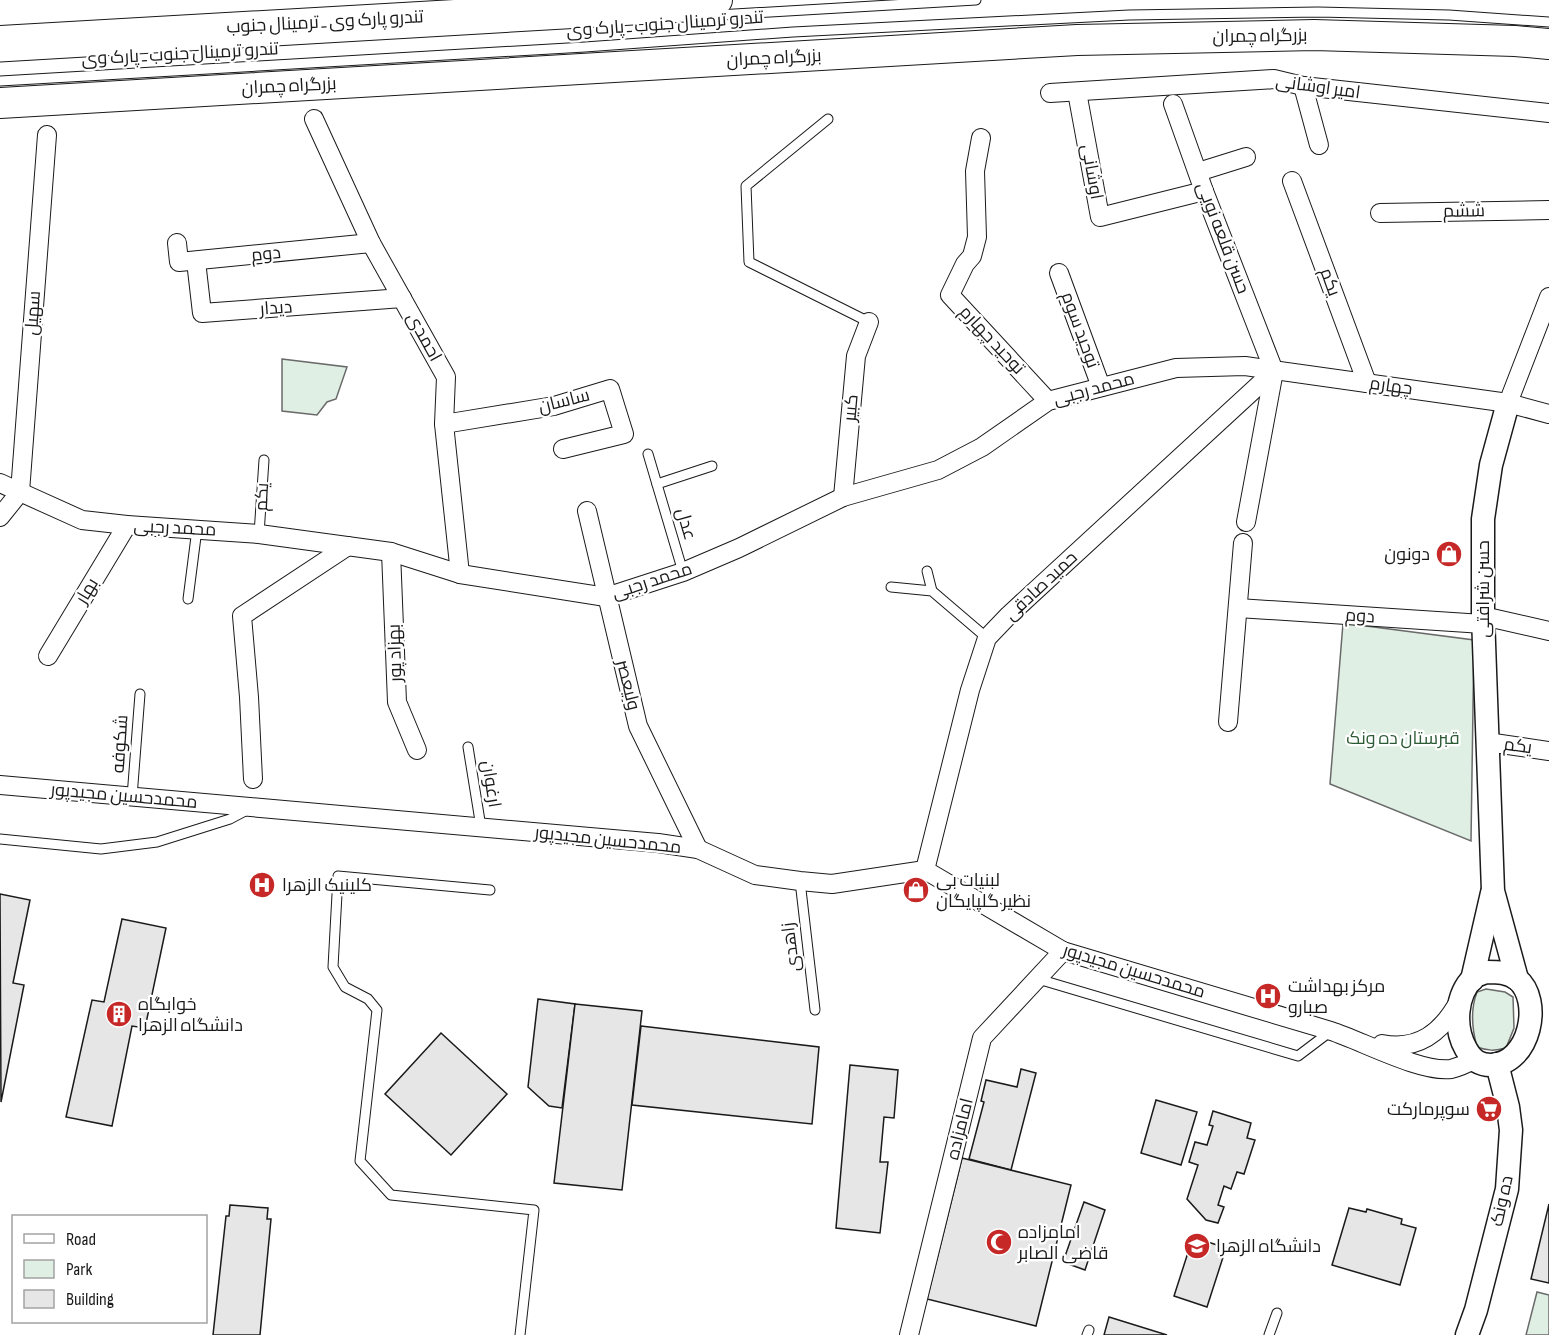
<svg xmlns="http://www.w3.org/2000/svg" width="1549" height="1335" viewBox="0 0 1549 1335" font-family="'Sofia Sans Condensed',Cairo,sans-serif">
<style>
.green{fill:#e0efe3;stroke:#6a6a6a;stroke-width:1.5}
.building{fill:#e6e6e6;stroke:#1a1a1a;stroke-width:1.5}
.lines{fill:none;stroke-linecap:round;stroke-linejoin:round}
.service-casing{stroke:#1a1a1a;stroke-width:11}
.minor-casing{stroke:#1a1a1a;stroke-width:20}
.tertiary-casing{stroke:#1a1a1a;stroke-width:25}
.trunk-casing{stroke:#1a1a1a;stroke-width:32}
.service{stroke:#fff;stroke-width:9}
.minor{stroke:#fff;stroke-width:18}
.tertiary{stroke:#fff;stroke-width:22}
.trunk{stroke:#fff;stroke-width:30}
.labels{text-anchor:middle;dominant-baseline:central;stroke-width:4.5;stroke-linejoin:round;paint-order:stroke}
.street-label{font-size:18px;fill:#1a1a1a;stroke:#fff}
.poi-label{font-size:18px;fill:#1a1a1a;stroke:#fff;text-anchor:start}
.park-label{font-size:18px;fill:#2b5a34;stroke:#fff}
</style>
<rect width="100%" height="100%" fill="#fff"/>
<!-- green -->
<g class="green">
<path d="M 282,359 L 347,367 L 336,399 L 327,402 L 317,415 L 282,411 Z"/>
<path d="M 1343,623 L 1474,640 L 1471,841 L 1330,784 Z"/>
<path d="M 1486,989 L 1505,992 L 1513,997 L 1514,1028 L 1506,1048 C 1495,1051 1488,1051 1477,1047 C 1472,1029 1470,1010 1477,992 Z"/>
<path d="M 1537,1292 L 1549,1295 L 1549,1335 L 1526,1335 Z"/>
</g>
<!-- building -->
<g class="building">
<path d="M 0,894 L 30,900 L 13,983 L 24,985 L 1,1102 Z"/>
<path d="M 122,919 L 166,928 L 145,1028 L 132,1026 L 112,1126 L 66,1117 L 92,1000 L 104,1002 Z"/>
<path d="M 538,999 L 575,1004 L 562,1108 L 549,1106 L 528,1087 Z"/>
<path d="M 575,1004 L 642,1011 L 622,1190 L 554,1183 Z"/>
<path d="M 641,1026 L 819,1047 L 812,1124 L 632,1105 Z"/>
<path d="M 441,1033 L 507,1094 L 451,1155 L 385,1094 Z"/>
<path d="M 850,1065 L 898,1070 L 894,1118 L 884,1117 L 880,1162 L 888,1162 L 880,1233 L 836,1228 Z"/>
<path d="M 1021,1069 L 1036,1073 L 1011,1170 L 969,1159 L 984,1102 L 981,1101 L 986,1080 L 1017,1087 Z"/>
<path d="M 1156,1100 L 1197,1112 L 1181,1165 L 1141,1153 Z"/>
<path d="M 1213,1111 L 1251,1123 L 1247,1138 L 1255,1140 L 1244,1174 L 1237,1172 L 1231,1189 L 1224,1186 L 1218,1205 L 1224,1207 L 1218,1223 L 1206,1220 L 1187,1199 L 1198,1165 L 1189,1162 L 1195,1142 L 1207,1145 L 1213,1126 L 1209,1125 Z"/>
<path d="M 962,1158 L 1071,1185 L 1036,1326 L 927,1299 Z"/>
<path d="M 1084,1202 L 1105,1210 L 1085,1270 L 1063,1262 Z"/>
<path d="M 1549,1204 L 1549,1283 L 1531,1279 Z"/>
<path d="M 230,1205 L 268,1208 L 267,1219 L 271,1219 L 260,1335 L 213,1335 L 226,1216 L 229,1216 Z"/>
<path d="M 1349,1208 L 1366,1212 L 1367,1209 L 1402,1219 L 1401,1224 L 1416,1228 L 1400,1285 L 1332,1265 Z"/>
<path d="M 1193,1237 L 1226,1248 L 1207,1307 L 1174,1296 Z"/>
<path d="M 1109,1317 L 1167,1335 L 1104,1335 Z"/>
</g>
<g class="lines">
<defs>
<g id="service">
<path d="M 0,57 L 976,0"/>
<path d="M 0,81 L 585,47 L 793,32 L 1129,15 L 1318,12 L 1449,15 L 1549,22"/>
<path d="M 828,119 L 746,186 L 749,262 L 869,322"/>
<path d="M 648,454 L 683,572"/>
<path d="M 657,484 L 712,466"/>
<path d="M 259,534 L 264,460"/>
<path d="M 927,571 L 932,591"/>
<path d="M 891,587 L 932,591 L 987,638"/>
<path d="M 188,599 L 197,529"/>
<path d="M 468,747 L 481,827"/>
<path d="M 132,797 L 140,694"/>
<path d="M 0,839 L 101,849 L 157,842 L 230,819 L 247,810"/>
<path d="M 800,881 L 815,1010"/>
<path d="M 490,890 L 338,876 L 333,967 L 345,987 L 368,999 L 377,1010 L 360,1161 L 391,1195 L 534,1210 L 520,1335"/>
<path d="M 1038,979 L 1298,1056 L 1331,1031"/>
<path d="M 1087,1335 L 1089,1330"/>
<path d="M 1269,1335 L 1277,1313"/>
</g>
<g id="minor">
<path d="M 1303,86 L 1319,145"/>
<path d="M 1077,92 L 1100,217 L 1204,191"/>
<path d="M 1050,93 L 1274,79 L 1303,86 L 1549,113"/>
<path d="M 1173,104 L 1204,191 L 1274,371"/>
<path d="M 314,119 L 371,243 L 446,377 L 444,424 L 460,574"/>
<path d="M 981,138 L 975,171 L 977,237 L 972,256 L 965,264 L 950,295 L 1048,401"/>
<path d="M 1198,172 L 1246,157"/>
<path d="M 1292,181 L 1367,383"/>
<path d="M 1380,213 L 1549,210"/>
<path d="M 177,243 L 179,262 L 371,243"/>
<path d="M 196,261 L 202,313 L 402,298"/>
<path d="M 1059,273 L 1101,387"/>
<path d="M 1508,403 L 1549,297"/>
<path d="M 444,424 L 554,406 L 610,389 L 624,434 L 563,449"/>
<path d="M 0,483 L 82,520 L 127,525 L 259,534 L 391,552 L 460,574 L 606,597 L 683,572 L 739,548 L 843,497 L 938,470 L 982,447 L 1048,401 L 1176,368 L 1245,366 L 1508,403 L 1549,414"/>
<path d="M 20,492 L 47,135"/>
<path d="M 843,497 L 856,356 L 869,322"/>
<path d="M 587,511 L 638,726 L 698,849"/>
<path d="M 0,517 L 20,492"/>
<path d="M 1246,522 L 1274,371"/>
<path d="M 391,552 L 397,702 L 417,750"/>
<path d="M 1238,608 L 1483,624"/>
<path d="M 1483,616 L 1549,631"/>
<path d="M 48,656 L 127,525"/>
<path d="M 1228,722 L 1243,543"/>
<path d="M 1487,742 L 1549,751"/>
<path d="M 253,779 L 249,697 L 242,616 L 348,546"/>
<path d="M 0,785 L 658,843 L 698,849 L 755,875 L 800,881 L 832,884 L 925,870 L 1063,951 L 1331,1031 C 1362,1041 1421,1073 1451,1069 C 1459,1067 1466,1064 1473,1060"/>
<path d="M 925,870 L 970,690 L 987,638 L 1009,615 L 1274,371"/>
<path d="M 1382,1044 C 1419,1051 1442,1032 1459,1001"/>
<path d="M 909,1335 L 982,1038 L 1063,951"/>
</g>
<g id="tertiary">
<path d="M 1508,403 L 1491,465 L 1483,519 L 1483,616 L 1493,891 L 1517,979"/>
<path d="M 1487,972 C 1497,972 1508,972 1517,979 C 1543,1000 1530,1064 1491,1065 C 1479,1065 1472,1060 1466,1049 C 1454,1028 1455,995 1474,977 C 1477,975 1483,973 1487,972 Z"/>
<path d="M 1472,980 L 1492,893"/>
<path d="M 1467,1335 L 1476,1310 L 1507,1189 L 1511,1130 L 1508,1107 L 1497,1064"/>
</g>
<g id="trunk">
<path d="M 0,41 L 717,0"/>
<path d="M 0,103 L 1077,40 L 1314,35 L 1515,41 L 1549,44"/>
</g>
</defs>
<!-- service casing -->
<use href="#service" class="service-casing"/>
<!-- minor casing -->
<use href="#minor" class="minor-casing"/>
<!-- tertiary casing -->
<use href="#tertiary" class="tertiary-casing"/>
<!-- trunk casing -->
<use href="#trunk" class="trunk-casing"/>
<!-- service -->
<use href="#service" class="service"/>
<!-- minor -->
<use href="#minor" class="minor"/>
<!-- tertiary -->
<use href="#tertiary" class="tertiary"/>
<!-- trunk -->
<use href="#trunk" class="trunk"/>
</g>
<!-- icons -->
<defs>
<symbol id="shop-disc" viewBox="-11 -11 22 22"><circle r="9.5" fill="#c62828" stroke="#fff"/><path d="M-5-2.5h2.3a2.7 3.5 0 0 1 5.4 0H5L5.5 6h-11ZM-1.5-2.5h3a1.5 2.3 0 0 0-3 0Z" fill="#fff"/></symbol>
<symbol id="hospital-disc" viewBox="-11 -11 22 22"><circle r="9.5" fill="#c62828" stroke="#fff"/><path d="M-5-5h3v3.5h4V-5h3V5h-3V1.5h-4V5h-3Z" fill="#fff"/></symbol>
<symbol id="building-disc" viewBox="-11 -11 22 22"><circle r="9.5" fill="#c62828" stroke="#fff"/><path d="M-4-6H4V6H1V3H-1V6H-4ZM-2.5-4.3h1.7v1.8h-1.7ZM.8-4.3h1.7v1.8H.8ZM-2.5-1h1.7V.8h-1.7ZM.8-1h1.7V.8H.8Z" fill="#fff"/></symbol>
<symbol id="supermarket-disc" viewBox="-11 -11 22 22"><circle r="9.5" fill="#c62828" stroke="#fff"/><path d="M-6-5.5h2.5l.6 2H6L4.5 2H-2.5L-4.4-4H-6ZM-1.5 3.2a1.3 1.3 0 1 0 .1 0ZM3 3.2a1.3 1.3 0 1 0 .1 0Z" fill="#fff"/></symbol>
<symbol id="mosque-disc" viewBox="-11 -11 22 22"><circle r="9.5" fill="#c62828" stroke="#fff"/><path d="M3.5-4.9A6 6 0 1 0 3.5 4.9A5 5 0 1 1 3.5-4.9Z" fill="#fff"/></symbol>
<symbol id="university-disc" viewBox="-11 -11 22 22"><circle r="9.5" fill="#c62828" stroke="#fff"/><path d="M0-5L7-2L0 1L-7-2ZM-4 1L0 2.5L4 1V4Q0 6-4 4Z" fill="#fff"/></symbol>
</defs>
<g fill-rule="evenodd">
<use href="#shop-disc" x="1434" y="539" width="30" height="30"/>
<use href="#hospital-disc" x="247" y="870" width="30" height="30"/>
<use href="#shop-disc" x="901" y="875" width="30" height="30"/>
<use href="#hospital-disc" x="1253" y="981" width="30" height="30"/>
<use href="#building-disc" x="104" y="999" width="30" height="30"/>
<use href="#supermarket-disc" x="1474" y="1094" width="30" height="30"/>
<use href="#mosque-disc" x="984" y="1227" width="30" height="30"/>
<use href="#university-disc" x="1182" y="1231" width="30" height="30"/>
</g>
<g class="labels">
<!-- street labels -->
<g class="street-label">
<text transform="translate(325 22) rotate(-3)">تندرو پارک وی ـ ترمینال جنوب</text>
<text transform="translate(665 24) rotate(-4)">تندرو ترمینال جنوب ـ پارک وی</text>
<text transform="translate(1260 36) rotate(-1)">بزرگراه چمران</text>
<text transform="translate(180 54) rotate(-3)">تندرو ترمینال جنوب ـ پارک وی</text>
<text transform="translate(774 58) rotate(-3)">بزرگراه چمران</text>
<text transform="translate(289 86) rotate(-3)">بزرگراه چمران</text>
<text transform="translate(1318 87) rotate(8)">امیر اوشانی</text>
<text transform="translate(1092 172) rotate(80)">اوشانی</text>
<text transform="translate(1464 211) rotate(-1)">ششم</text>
<text transform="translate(1223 238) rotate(69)">حسن قلعه نویی</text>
<text transform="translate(266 254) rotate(-6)">دوم</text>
<text transform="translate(1330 282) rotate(70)">یکم</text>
<text transform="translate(276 308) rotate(-4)">دیدار</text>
<text transform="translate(33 313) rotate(-86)">سهیل</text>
<text transform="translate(1080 330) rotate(70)">توحید سوم</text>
<text transform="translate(424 337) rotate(61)">احمدی</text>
<text transform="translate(992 340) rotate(47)">توحید چهارم</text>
<text transform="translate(1391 386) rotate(8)">چهارم</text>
<text transform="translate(1094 389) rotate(-15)">محمد رجبی</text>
<text transform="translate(564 401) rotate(-14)">ساسان</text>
<text transform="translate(851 408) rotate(-85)">کبیر</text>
<text transform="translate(262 497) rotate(-87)">یکم</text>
<text transform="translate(686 524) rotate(74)">عدل</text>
<text transform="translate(175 528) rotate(3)">محمد رجبی</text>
<text transform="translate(652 581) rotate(-18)">محمد رجبی</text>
<text transform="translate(1041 586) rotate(-43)">حمید صادقی</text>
<text transform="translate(1483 589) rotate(-90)">حسن شرافتی</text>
<text transform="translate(87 591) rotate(-59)">بهار</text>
<text transform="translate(1360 616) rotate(4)">دوم</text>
<text transform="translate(395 653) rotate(-92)">بهزاد پور</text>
<text transform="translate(628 685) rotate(76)">ولیعصر</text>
<text transform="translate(120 744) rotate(-86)">شکوفه</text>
<text transform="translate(1518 746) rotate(8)">یکم</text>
<text transform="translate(491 784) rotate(81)">ارغوان</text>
<text transform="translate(124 796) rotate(5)">محمدحسین مجیدپور</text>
<text transform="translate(608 840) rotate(6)">محمدحسین مجیدپور</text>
<text transform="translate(791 947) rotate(-97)">زاهدی</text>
<text transform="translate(1134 971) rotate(17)">محمدحسین مجیدپور</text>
<text transform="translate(960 1129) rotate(-76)">امامزاده</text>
<text transform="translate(1502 1201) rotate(-78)">ده ونک</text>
</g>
<!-- poi labels -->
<g class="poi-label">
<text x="1430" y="554" text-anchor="end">دونون</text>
<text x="936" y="880">لبنیات بی<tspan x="936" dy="21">نظیر گلپایگان</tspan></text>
<text x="282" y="885">کلینیک الزهرا</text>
<text x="1288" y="986">مرکز بهداشت<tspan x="1288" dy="21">صبارو</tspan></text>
<text x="138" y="1004">خوابگاه<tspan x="138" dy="21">دانشگاه الزهرا</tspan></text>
<text x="1470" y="1109" text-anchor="end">سوپرمارکت</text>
<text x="1018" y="1232">امامزاده<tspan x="1018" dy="21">قاضی الصابر</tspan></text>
<text x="1216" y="1246">دانشگاه الزهرا</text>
</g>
<!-- park labels -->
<g class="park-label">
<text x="1403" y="738">قبرستان ده ونک</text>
</g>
</g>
<!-- legend -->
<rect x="12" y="1215" width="195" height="108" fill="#ffffff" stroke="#a3a3a3" stroke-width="1.5"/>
<rect x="24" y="1234" width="30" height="9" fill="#ffffff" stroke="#a3a3a3" stroke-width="1.5"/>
<text x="66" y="1245" font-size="18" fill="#1a1a1a">Road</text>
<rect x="24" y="1260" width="30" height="18" fill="#e0efe3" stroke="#a3a3a3" stroke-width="1.5"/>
<text x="66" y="1275" font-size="18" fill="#1a1a1a">Park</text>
<rect x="24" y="1290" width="30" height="18" fill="#e6e6e6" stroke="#a3a3a3" stroke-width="1.5"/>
<text x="66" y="1305" font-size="18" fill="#1a1a1a">Building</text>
</svg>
